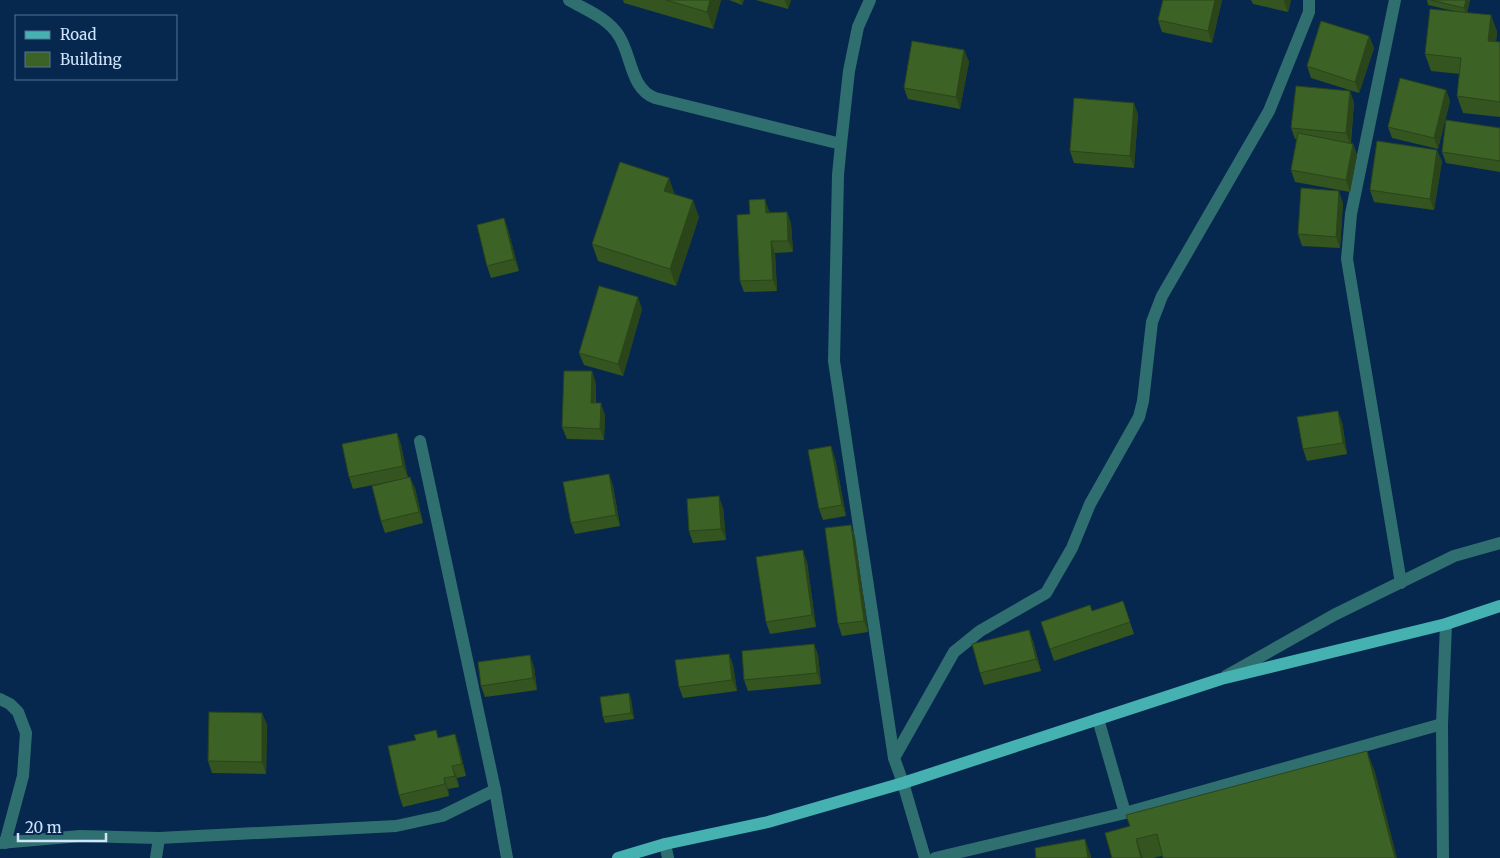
<svg xmlns="http://www.w3.org/2000/svg" width="1500" height="858" viewBox="0 0 1500 858" font-family="Merriweather,serif">
<style>
.lines{fill:none;stroke-linecap:round;stroke-linejoin:round}
.service{stroke:#306f6f;stroke-width:12}
.minor{stroke:#306f6f;stroke-width:12}
.primary{stroke:#46b1b1;stroke-width:12}
.wall{fill:#345420}
.shaded-wall{fill:#2a451a}
.building{fill:#3c6225;stroke:#2a451a}
</style>
<rect width="100%" height="100%" fill="#07284e"/>
<g class="lines">
<!-- service -->
<g class="service">
<path d="M 1098,719 L 1125,813"/>
<path d="M 903,783 L 925,858"/>
<path d="M 935,858 L 1125,813 L 1442,724"/>
</g>
<!-- minor -->
<g class="minor">
<path d="M 569,0 C 586,10 608,18 619,36 C 632,56 630,88 655,98 L 841,144"/>
<path d="M 870,0 L 858,27 L 849,71 L 841,144 L 838,175 L 834,361 L 894,758 L 903,783"/>
<path d="M 1395,0 L 1351,214 L 1347,259 L 1401,583"/>
<path d="M 420,441 L 495,790 L 507,858"/>
<path d="M 1226,676 L 1334,615 L 1454,556 L 1500,543"/>
<path d="M 0,699 L 10,704 L 18,712 L 26,733 L 23,776 L 5,843"/>
<path d="M 894,758 L 954,652 L 980,631 L 1046,593 L 1072,548 L 1090,504 L 1139,417 L 1143,401 L 1152,322 L 1162,296 L 1269,111 L 1309,12 L 1309,0"/>
<path d="M 0,843 L 80,836 L 159,838 L 396,826 L 442,816 L 495,790"/>
<path d="M 665,844 L 668,858"/>
<path d="M 156,858 L 159,838"/>
<path d="M 1443,858 L 1442,724 L 1446,624"/>
</g>
<!-- primary -->
<path class="primary" d="M 618,858 L 665,844 L 768,822 L 903,783 L 1221,679 L 1446,624 L 1500,606"/>
</g>
<!-- wall -->
<g class="wall">
<path d="M 623,0 L 721,0 L 713,29 L 624,3 Z"/>
<path d="M 729,0 L 744,0 L 742,5 Z"/>
<path d="M 756,0 L 791,0 L 788,9 Z"/>
<path d="M 1163,0 L 1222,0 L 1212,43 L 1162,32 L 1158,20 Z"/>
<path d="M 1251,0 L 1291,0 L 1288,12 L 1253,4 Z"/>
<path d="M 1427,0 L 1470,0 L 1467,13 L 1491,15 L 1497,32 L 1496,42 L 1500,42 L 1500,117 L 1463,113 L 1457,96 L 1460,74 L 1431,71 L 1425,54 L 1458,12 L 1428,5 Z"/>
<path d="M 1369,36 L 1374,48 L 1359,93 L 1311,78 L 1307,66 Z"/>
<path d="M 964,50 L 969,62 L 960,109 L 908,99 L 904,88 Z"/>
<path d="M 1446,90 L 1450,101 L 1438,149 L 1392,138 L 1388,127 Z"/>
<path d="M 1350,91 L 1354,103 L 1351,143 L 1353,144 L 1357,155 L 1350,192 L 1295,182 L 1291,170 L 1297,139 L 1295,139 L 1291,128 Z"/>
<path d="M 1138,114 L 1134,168 L 1074,163 L 1070,151 Z"/>
<path d="M 1500,128 L 1500,172 L 1446,163 L 1442,152 Z"/>
<path d="M 1442,161 L 1434,210 L 1374,202 L 1370,190 Z"/>
<path d="M 675,195 L 699,217 L 676,286 L 598,261 L 592,244 Z"/>
<path d="M 1343,203 L 1340,248 L 1302,246 L 1298,234 Z"/>
<path d="M 769,211 L 770,213 L 787,212 L 791,224 L 793,252 L 775,253 L 777,291 L 744,292 L 740,281 L 750,214 Z"/>
<path d="M 504,218 L 508,230 L 519,271 L 491,278 L 487,266 Z"/>
<path d="M 642,309 L 623,376 L 584,365 L 579,353 Z"/>
<path d="M 596,383 L 596,403 L 605,415 L 604,440 L 567,439 L 562,427 Z"/>
<path d="M 1342,422 L 1347,454 L 1307,461 L 1303,449 Z"/>
<path d="M 397,433 L 401,445 L 408,478 L 415,488 L 423,523 L 385,533 L 381,521 L 403,479 L 353,489 L 349,477 Z"/>
<path d="M 835,458 L 846,516 L 823,520 L 819,509 Z"/>
<path d="M 609,474 L 613,486 L 620,526 L 575,534 L 571,523 Z"/>
<path d="M 723,508 L 726,540 L 693,543 L 689,531 Z"/>
<path d="M 851,525 L 855,537 L 868,632 L 842,636 L 838,624 Z"/>
<path d="M 807,562 L 816,627 L 770,634 L 766,622 Z"/>
<path d="M 1123,601 L 1134,634 L 1054,661 L 1050,649 L 1092,611 Z"/>
<path d="M 1033,641 L 1041,671 L 984,685 L 980,673 Z"/>
<path d="M 814,644 L 818,655 L 821,684 L 748,691 L 744,680 Z"/>
<path d="M 729,654 L 733,665 L 737,691 L 683,698 L 679,687 Z"/>
<path d="M 534,667 L 537,690 L 485,697 L 481,686 Z"/>
<path d="M 629,693 L 631,699 L 634,719 L 605,723 L 603,717 Z"/>
<path d="M 262,713 L 267,725 L 266,774 L 212,773 L 208,761 Z"/>
<path d="M 439,738 L 459,746 L 466,776 L 457,778 L 459,787 L 448,789 L 449,796 L 403,807 L 399,795 Z"/>
<path d="M 1375,772 L 1162,856 L 1153,858 L 1112,858 L 1105,833 Z"/>
</g>
<!-- shaded-wall -->
<g class="shaded-wall">
<path d="M 710,0 L 721,0 L 713,29 L 707,12 Z"/>
<path d="M 740,0 L 744,0 L 742,5 Z"/>
<path d="M 785,0 L 791,0 L 788,9 Z"/>
<path d="M 1215,0 L 1222,0 L 1212,43 L 1208,31 Z"/>
<path d="M 1284,0 L 1291,0 L 1288,12 L 1284,1 Z"/>
<path d="M 1466,0 L 1470,0 L 1466,14 L 1464,8 Z"/>
<path d="M 1491,15 L 1497,32 L 1494,57 L 1488,41 Z"/>
<path d="M 1369,36 L 1374,48 L 1359,93 L 1355,82 Z"/>
<path d="M 964,50 L 969,62 L 960,109 L 956,97 Z"/>
<path d="M 1446,90 L 1450,101 L 1438,149 L 1434,138 Z"/>
<path d="M 1350,91 L 1354,103 L 1350,144 L 1346,133 Z"/>
<path d="M 1134,103 L 1138,114 L 1134,168 L 1130,156 Z"/>
<path d="M 1353,144 L 1357,155 L 1350,192 L 1346,180 Z"/>
<path d="M 1437,150 L 1442,161 L 1434,210 L 1430,199 Z"/>
<path d="M 669,178 L 675,195 L 664,191 Z"/>
<path d="M 1339,191 L 1343,203 L 1340,248 L 1336,237 Z"/>
<path d="M 765,199 L 769,211 L 770,225 L 766,213 Z"/>
<path d="M 693,200 L 699,217 L 676,286 L 670,269 Z"/>
<path d="M 787,212 L 791,224 L 793,252 L 788,241 Z"/>
<path d="M 504,218 L 508,230 L 519,271 L 514,259 Z"/>
<path d="M 771,241 L 775,253 L 777,291 L 773,280 Z"/>
<path d="M 638,297 L 642,309 L 623,376 L 618,364 Z"/>
<path d="M 592,371 L 596,383 L 595,414 L 591,403 Z"/>
<path d="M 601,403 L 605,415 L 604,440 L 600,429 Z"/>
<path d="M 1338,411 L 1342,422 L 1347,454 L 1343,443 Z"/>
<path d="M 397,433 L 401,445 L 408,478 L 403,466 Z"/>
<path d="M 831,446 L 835,458 L 846,516 L 842,505 Z"/>
<path d="M 609,474 L 613,486 L 620,526 L 616,515 Z"/>
<path d="M 410,477 L 415,488 L 423,523 L 419,512 Z"/>
<path d="M 719,496 L 723,508 L 726,540 L 721,529 Z"/>
<path d="M 851,525 L 855,537 L 868,632 L 864,621 Z"/>
<path d="M 803,550 L 807,562 L 816,627 L 812,615 Z"/>
<path d="M 1029,630 L 1033,641 L 1041,671 L 1036,659 Z"/>
<path d="M 814,644 L 818,655 L 821,684 L 817,673 Z"/>
<path d="M 729,654 L 733,665 L 737,691 L 732,680 Z"/>
<path d="M 530,655 L 534,667 L 537,690 L 533,678 Z"/>
<path d="M 629,693 L 631,699 L 634,719 L 631,713 Z"/>
<path d="M 262,713 L 267,725 L 266,774 L 262,762 Z"/>
<path d="M 455,734 L 459,746 L 466,776 L 462,764 Z"/>
<path d="M 1367,751 L 1375,772 L 1397,858 L 1395,858 Z"/>
<path d="M 452,766 L 457,778 L 459,787 L 455,776 Z"/>
<path d="M 444,778 L 448,789 L 449,796 L 445,784 Z"/>
<path d="M 1085,839 L 1091,856 L 1091,858 L 1088,858 Z"/>
<path d="M 1136,839 L 1143,858 L 1141,858 Z"/>
</g>
<!-- building -->
<g class="building">
<path d="M 666,0 L 710,0 L 707,12 Z"/>
<path d="M 1163,0 L 1215,0 L 1208,31 L 1158,20 Z"/>
<path d="M 1431,0 L 1466,0 L 1464,8 Z"/>
<path d="M 1430,9 L 1491,15 L 1488,41 L 1500,42 L 1500,102 L 1457,96 L 1461,58 L 1425,54 Z"/>
<path d="M 1321,21 L 1369,36 L 1355,82 L 1307,66 Z"/>
<path d="M 912,41 L 964,50 L 956,97 L 904,88 Z"/>
<path d="M 1400,78 L 1446,90 L 1434,138 L 1388,127 Z"/>
<path d="M 1296,86 L 1350,91 L 1346,133 L 1291,128 Z"/>
<path d="M 1074,98 L 1134,103 L 1130,156 L 1070,151 Z"/>
<path d="M 1446,120 L 1500,128 L 1500,161 L 1442,152 Z"/>
<path d="M 1298,133 L 1353,144 L 1346,180 L 1291,170 Z"/>
<path d="M 1377,141 L 1437,150 L 1430,199 L 1370,190 Z"/>
<path d="M 620,162 L 669,178 L 664,191 L 693,200 L 670,269 L 592,244 Z"/>
<path d="M 1301,188 L 1339,191 L 1336,237 L 1298,234 Z"/>
<path d="M 765,199 L 766,213 L 787,212 L 788,241 L 771,241 L 773,280 L 740,281 L 737,215 L 750,214 L 749,200 Z"/>
<path d="M 504,218 L 514,259 L 487,266 L 477,225 Z"/>
<path d="M 599,286 L 638,297 L 618,364 L 579,353 Z"/>
<path d="M 564,371 L 592,371 L 591,403 L 601,403 L 600,429 L 562,427 Z"/>
<path d="M 1338,411 L 1343,443 L 1303,449 L 1297,417 Z"/>
<path d="M 397,433 L 403,466 L 349,477 L 342,444 Z"/>
<path d="M 831,446 L 842,505 L 819,509 L 808,450 Z"/>
<path d="M 609,474 L 616,515 L 571,523 L 563,482 Z"/>
<path d="M 410,477 L 419,512 L 381,521 L 372,486 Z"/>
<path d="M 719,496 L 721,529 L 689,531 L 687,499 Z"/>
<path d="M 851,525 L 864,621 L 838,624 L 825,528 Z"/>
<path d="M 803,550 L 812,615 L 766,622 L 756,557 Z"/>
<path d="M 1123,601 L 1130,622 L 1050,649 L 1041,622 L 1090,605 L 1092,611 Z"/>
<path d="M 1029,630 L 1036,659 L 980,673 L 972,644 Z"/>
<path d="M 814,644 L 817,673 L 744,680 L 742,651 Z"/>
<path d="M 729,654 L 732,680 L 679,687 L 675,660 Z"/>
<path d="M 530,655 L 533,678 L 481,686 L 478,662 Z"/>
<path d="M 629,693 L 631,713 L 603,717 L 600,697 Z"/>
<path d="M 209,712 L 262,713 L 262,762 L 208,761 Z"/>
<path d="M 436,730 L 438,738 L 455,734 L 462,764 L 452,766 L 455,776 L 444,778 L 445,784 L 399,795 L 388,746 L 416,740 L 414,735 Z"/>
<path d="M 1367,751 L 1395,858 L 1163,858 L 1157,834 L 1136,839 L 1141,858 L 1112,858 L 1105,833 L 1130,826 L 1126,815 Z"/>
<path d="M 1085,839 L 1088,858 L 1036,858 L 1035,848 Z"/>
</g>
<!-- legend -->
<rect x="15" y="15" width="162" height="65" fill="#07284e" stroke="#587394"/>
<rect x="25" y="31" width="25" height="8" fill="#46b1b1" stroke="#587394"/>
<text x="60" y="40" font-size="15" fill="#d1e4fd">Road</text>
<rect x="25" y="52" width="25" height="15" fill="#3c6225" stroke="#587394"/>
<text x="60" y="65" font-size="15" fill="#d1e4fd">Building</text>
<!-- scale -->
<path d="M18 833v8h88v-8" fill="none" stroke="#d1e4fd" stroke-width="2.5"/>
<text x="25" y="833" font-size="15" fill="#d1e4fd" stroke="#07284e" stroke-width="4" paint-order="stroke">20 m</text>
</svg>
